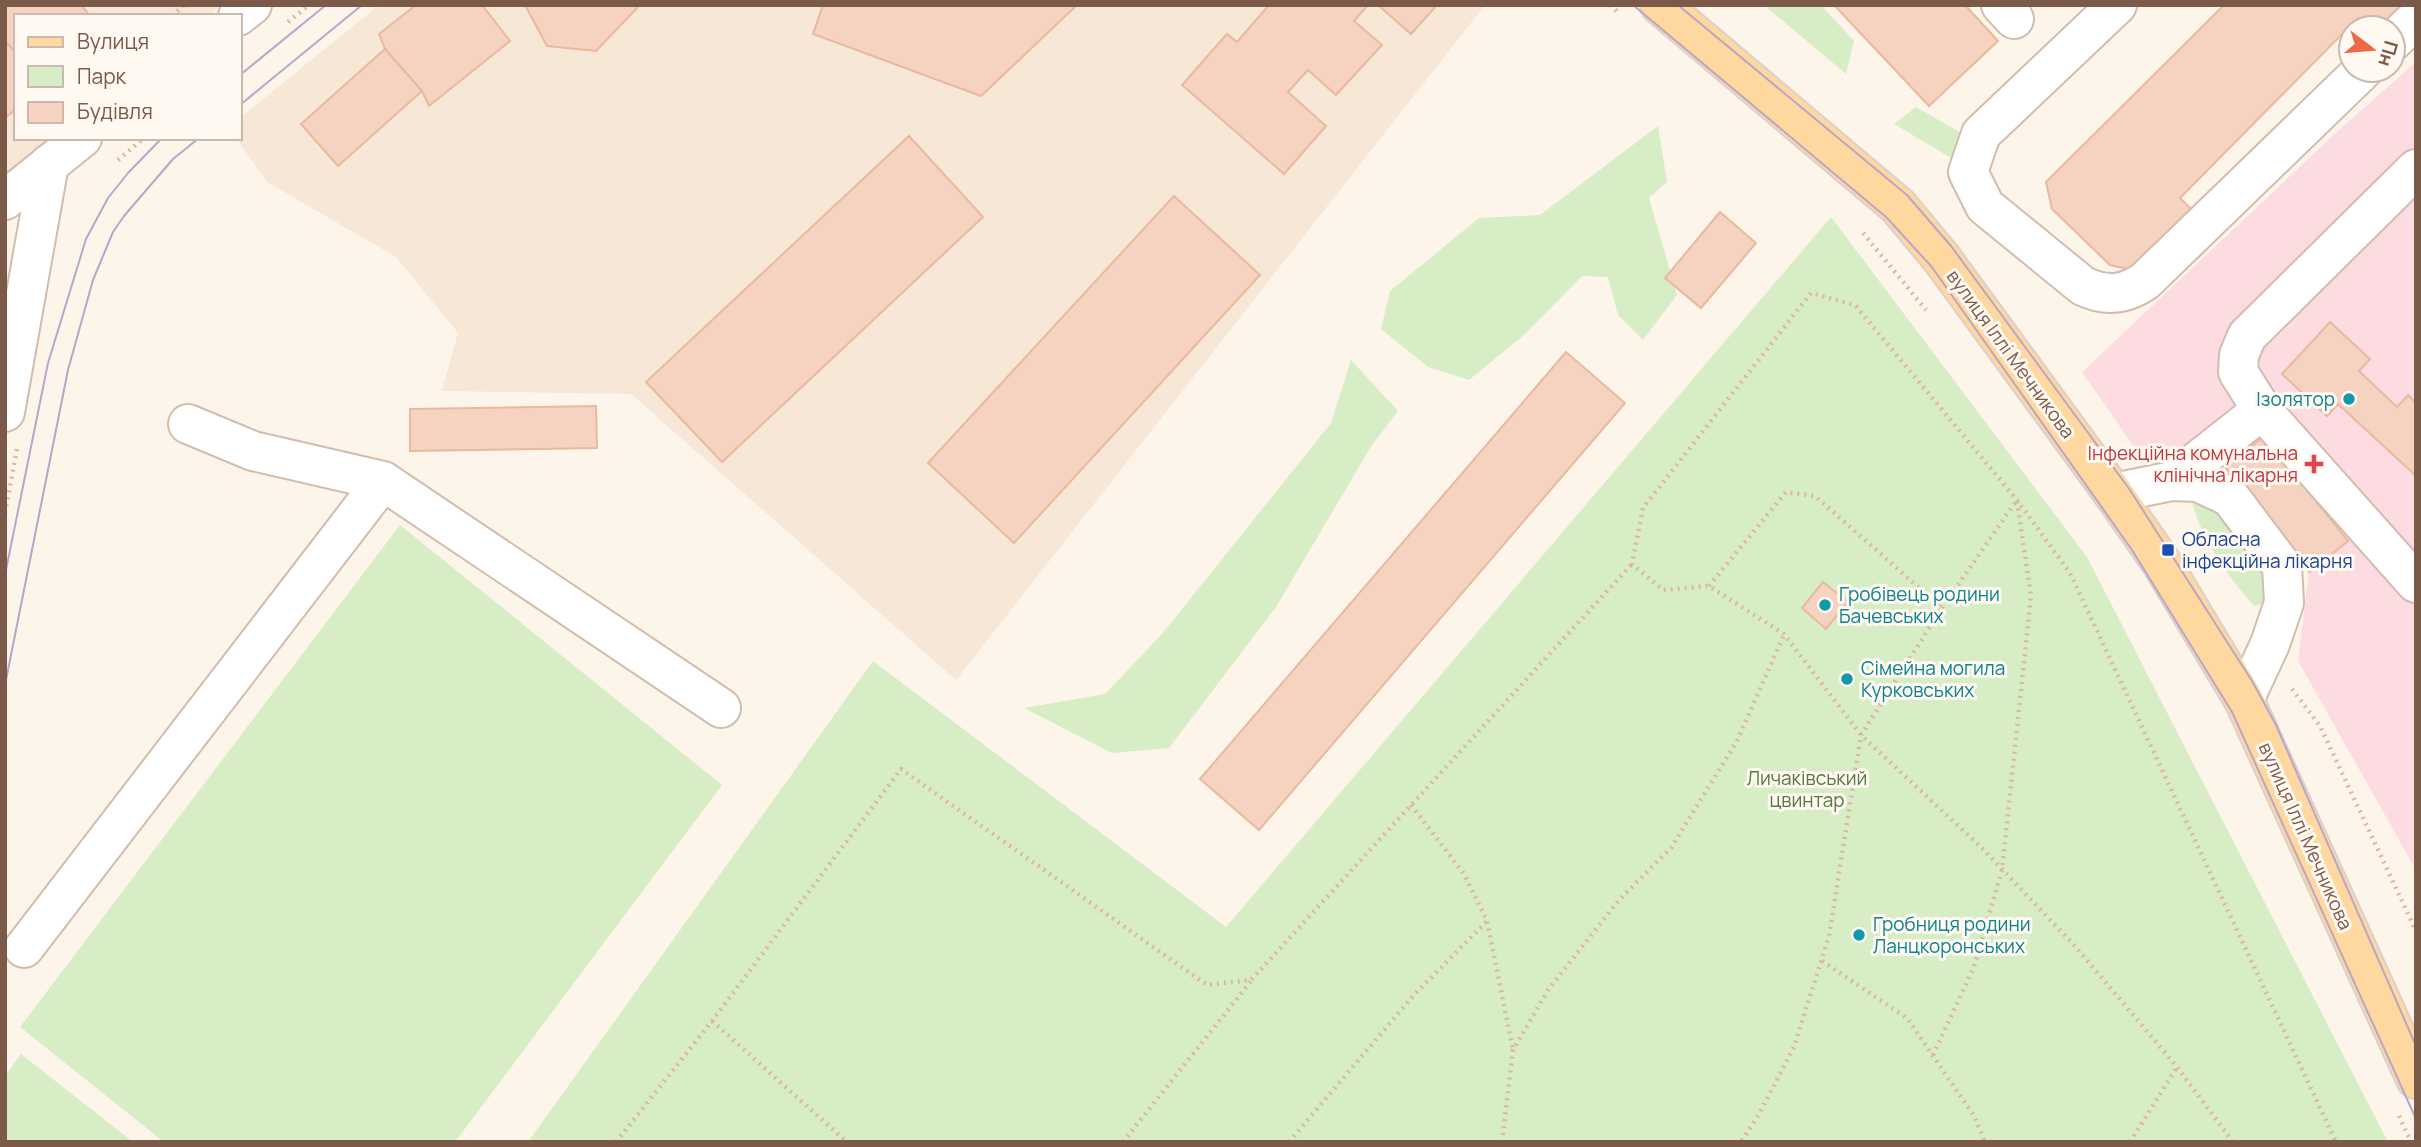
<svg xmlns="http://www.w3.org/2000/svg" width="2421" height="1147" viewBox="0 0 2421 1147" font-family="Manrope,sans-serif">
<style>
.residential{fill:#f6e7d7}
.medical{fill:#fcdce1}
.green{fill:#d7edc6}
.building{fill:#f5d3c0;stroke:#e9b99f;stroke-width:2}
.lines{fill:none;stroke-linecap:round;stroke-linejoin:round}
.minor-casing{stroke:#d2bcae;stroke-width:42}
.major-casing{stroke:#dad1cc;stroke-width:42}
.path{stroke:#dbb6a2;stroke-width:4.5;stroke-dasharray:2 5;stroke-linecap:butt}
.minor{stroke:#fff;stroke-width:38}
.major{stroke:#ffd8a0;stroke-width:38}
.tram{stroke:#b8a6ca;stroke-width:2}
.culture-dot{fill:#0f9aa8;stroke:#fff9f1;stroke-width:2.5}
.health-dot{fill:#e0444e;stroke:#fff9f1;stroke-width:2.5}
.transit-dot{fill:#1a4fb4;stroke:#fff9f1;stroke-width:2.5}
.labels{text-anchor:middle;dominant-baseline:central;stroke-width:6;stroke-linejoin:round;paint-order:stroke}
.street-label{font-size:19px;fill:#7b5a4a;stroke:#fff9f1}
.culture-label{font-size:19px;fill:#0d838f;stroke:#fff9f1;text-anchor:start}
.health-label{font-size:19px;fill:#be3a42;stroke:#fff9f1;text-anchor:end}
.transit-label{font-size:19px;fill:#164399;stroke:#fff9f1;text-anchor:start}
.park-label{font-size:19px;fill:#527b3f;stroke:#fff9f1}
</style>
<rect width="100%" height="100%" fill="#fef5ea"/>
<!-- residential -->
<g class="residential">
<path d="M 5,5 L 220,5 L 208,16 L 16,16 L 16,138 L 61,138 L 5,185 Z"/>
<path d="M 379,5 L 1485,5 L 956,680 L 631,394 L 442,391 L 458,333 L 396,257 L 267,182 L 236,138 L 240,138 L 240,118 Z"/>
</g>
<!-- medical -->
<path class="medical" d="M 2416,62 L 2416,870 L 2298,661 L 2309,572 L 2225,468 L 2180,455 L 2137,451 L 2082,372 L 2340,129 Z"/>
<!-- green -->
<g class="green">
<path d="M 1764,5 L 1821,5 L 1854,41 L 1846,74 Z"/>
<path d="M 1916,107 L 1963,134 L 1963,165 L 1894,124 Z"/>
<path d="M 1658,126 L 1667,182 L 1649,198 L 1677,295 L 1643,340 L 1618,315 L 1608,277 L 1582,276 L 1524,335 L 1469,380 L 1428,367 L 1381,329 L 1390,291 L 1479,218 L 1540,215 Z"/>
<path d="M 1831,217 L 2087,557 L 2388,1142 L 528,1142 L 873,661 L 1226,927 Z"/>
<path d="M 1351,360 L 1398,411 L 1372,445 L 1276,607 L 1169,748 L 1112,753 L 1024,708 L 1105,694 L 1162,634 L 1331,423 Z"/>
<path d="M 2192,502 C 2232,500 2259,560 2272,592 L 2263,604 L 2254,606 C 2227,575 2203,542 2192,502 Z"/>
<path d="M 400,525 L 722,785 L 455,1142 L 164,1142 L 20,1027 Z"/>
<path d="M 21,1054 L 133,1142 L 5,1142 L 5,1076 Z"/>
</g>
<!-- building -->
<g class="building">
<path d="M 5,5 L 81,5 L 90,16 L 16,16 L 16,53 L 5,41 Z"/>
<path d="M 416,5 L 482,5 L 510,41 L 429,106 L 422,91 L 385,49 L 379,34 Z"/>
<path d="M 525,5 L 640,5 L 596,51 L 547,46 Z"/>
<path d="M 823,5 L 1077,5 L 981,96 L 813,34 Z"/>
<path d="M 1269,5 L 1368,5 L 1354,21 L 1382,45 L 1336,95 L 1308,70 L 1288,92 L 1326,126 L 1284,174 L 1182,85 L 1227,34 L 1237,42 Z"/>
<path d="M 1378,5 L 1437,5 L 1411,34 Z"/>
<path d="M 1834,5 L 1965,5 L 1998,41 L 1929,106 Z"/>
<path d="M 2224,5 L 2409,5 L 2385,28 L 2368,28 L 2358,18 L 2180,198 L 2193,211 L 2132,270 L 2110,265 L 2052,209 L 2046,182 Z"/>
<path d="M 5,41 L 16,53 L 16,109 L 5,118 Z"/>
<path d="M 385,49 L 422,91 L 338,166 L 301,124 Z"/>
<path d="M 909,136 L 983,217 L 722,462 L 646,382 Z"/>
<path d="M 1174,196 L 1260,275 L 1014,543 L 928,463 Z"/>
<path d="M 1720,212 L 1756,243 L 1701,308 L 1665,278 Z"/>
<path d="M 2330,322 L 2370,359 L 2359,371 L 2397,407 L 2408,395 L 2416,403 L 2416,476 L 2338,404 L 2327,416 L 2282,374 Z"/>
<path d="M 1566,352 L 1625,403 L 1259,830 L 1200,779 Z"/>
<path d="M 596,406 L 597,448 L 410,451 L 410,409 Z"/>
<path d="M 2264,436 L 2348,541 L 2309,572 L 2225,467 Z"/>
<path d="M 1823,582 L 1848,602 L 1826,629 L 1802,608 Z"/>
</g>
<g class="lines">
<defs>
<g id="minor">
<path d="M 2001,5 L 2014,19"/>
<path d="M 2117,5 L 1981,134 L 1968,172 L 1985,206 L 2083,286 C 2106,297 2125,295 2145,281 L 2363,70"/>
<path d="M 238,16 L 252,5"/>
<path d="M 2393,41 L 2416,19"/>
<path d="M 2416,169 L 2247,336 L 2239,355 L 2238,372 L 2262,410 L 2416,583"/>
<path d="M 5,200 L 82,138"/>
<path d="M 5,412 L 49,164"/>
<path d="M 188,424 L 253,451 L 383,481 L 721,708"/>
<path d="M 2172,481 L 2262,410"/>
<path d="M 2113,493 L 2172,481 L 2198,482 L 2230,497 L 2282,566 L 2284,603 L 2270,644 L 2244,700"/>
<path d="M 24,948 L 383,481"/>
</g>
<path id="major" d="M 1660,5 L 1898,206 L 1942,259 L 2113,493 L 2161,562 L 2244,700 L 2416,1079"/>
</defs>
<!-- minor casing -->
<use href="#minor" class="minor-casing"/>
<!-- major casing -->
<use href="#major" class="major-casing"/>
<!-- path -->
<g class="path">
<path d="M 1610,5 L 1620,14"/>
<path d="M 172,16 L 184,5"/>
<path d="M 288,22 L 309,5"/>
<path d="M 118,160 L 144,138"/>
<path d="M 1863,233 L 1926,310"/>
<path d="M 5,513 L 17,449"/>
<path d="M 1709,586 L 1786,492 L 1815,496 L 1942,608 L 1861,735 L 1829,936 L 1794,1047 L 1759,1114 L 1741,1142"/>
<path d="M 1942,608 L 2017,500"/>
<path d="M 2292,689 L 2320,726 L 2416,931"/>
<path d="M 1411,805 L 1464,874 L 1487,921 L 1513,1050"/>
<path d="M 1822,961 L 1907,1018 L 1974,1116 L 1985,1142"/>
<path d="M 712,1021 L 847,1142"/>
<path d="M 1933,1055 L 1974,967 L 2002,870 L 2031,596 L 2017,501"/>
<path d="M 2399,1116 L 2411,1142"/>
<path d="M 616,1142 L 712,1021 L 901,769 L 1207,985 L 1251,980 L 1632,564"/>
<path d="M 1123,1142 L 1251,981"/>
<path d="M 1289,1142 L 1413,996 L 1487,921"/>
<path d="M 1502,1142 L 1513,1050 L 1548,990 L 1619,900 L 1671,848 L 1737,741 L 1784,635"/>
<path d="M 2130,1142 L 2177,1067"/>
<path d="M 2233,1142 L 2177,1067 L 2075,946 L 1983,849 L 1861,735 L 1784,634 L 1709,586 L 1663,590 L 1632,564 L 1643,508 L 1811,293 L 1855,305 L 2017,500 L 2070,573 L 2336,1142"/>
</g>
<!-- minor -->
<use href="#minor" class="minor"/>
<!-- major -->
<use href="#major" class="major"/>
<!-- tram -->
<g class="tram">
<path d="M 1633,5 L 1886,217 L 1931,266 L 2132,550 L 2232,712 L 2416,1119"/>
<path d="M 1678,5 L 1907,195 L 1951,246 L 2130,490 L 2252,681 L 2276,725 L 2416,1046"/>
<path d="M 240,75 L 326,5"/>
<path d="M 240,105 L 362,5"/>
<path d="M 5,575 L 48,363 L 86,239 L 108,198 L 128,173 L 162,138"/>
<path d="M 5,685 L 68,370 L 93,280 L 113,232 L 124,216 L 173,159 L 199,138"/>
</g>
</g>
<!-- markers -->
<g class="culture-dot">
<circle cx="2349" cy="399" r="7"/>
<circle cx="1825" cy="605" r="7"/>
<circle cx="1847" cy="679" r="7"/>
<circle cx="1859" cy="935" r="7"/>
</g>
<path class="health-dot" d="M2310.5 453.5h7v7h7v7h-7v7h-7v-7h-7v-7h7z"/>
<rect class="transit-dot" x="2161" y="543" width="14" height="14" rx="3.5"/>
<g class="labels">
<!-- street labels -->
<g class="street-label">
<text transform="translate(2011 354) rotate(54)">вулиця Іллі Мечникова</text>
<text transform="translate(2306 836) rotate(66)">вулиця Іллі Мечникова</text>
</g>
<!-- culture labels -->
<g class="culture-label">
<text x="2335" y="399" text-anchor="end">Ізолятор</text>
<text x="1839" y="594">Гробівець родини<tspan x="1839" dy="22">Бачевських</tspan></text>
<text x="1861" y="668">Сімейна могила<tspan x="1861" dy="22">Курковських</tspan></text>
<text x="1873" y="924">Гробниця родини<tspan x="1873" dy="22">Ланцкоронських</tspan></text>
</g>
<!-- health labels -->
<g class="health-label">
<text x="2298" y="453">Інфекційна комунальна<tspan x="2298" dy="22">клінічна лікарня</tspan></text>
</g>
<!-- transit labels -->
<g class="transit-label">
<text x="2182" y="539">Обласна<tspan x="2182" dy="22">інфекційна лікарня</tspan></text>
</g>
<!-- park labels -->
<g class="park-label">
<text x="1807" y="778">Личаківський<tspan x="1807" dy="22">цвинтар</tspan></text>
</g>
</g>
<!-- border -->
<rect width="2421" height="1147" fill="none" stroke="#7b5a4a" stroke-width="14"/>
<!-- legend -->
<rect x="14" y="14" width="228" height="126" fill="#fff9f1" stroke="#cab9ae" stroke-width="2"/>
<rect x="28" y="37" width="35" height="10" fill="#ffd8a0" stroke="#cab9ae" stroke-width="2"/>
<text x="77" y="49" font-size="21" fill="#7b5a4a">Вулиця</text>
<rect x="28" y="66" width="35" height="21" fill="#d7edc6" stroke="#cab9ae" stroke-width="2"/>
<text x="77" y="84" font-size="21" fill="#7b5a4a">Парк</text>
<rect x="28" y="102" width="35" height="21" fill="#f5d3c0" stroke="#cab9ae" stroke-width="2"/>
<text x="77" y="119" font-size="21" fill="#7b5a4a">Будівля</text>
<!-- north arrow -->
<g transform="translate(2372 49) rotate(106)"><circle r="33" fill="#fff9f1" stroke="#cab9ae" stroke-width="2"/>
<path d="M0-5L12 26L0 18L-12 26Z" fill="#ed6949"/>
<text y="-10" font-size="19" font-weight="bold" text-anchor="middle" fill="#7b5a4a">Пн</text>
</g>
</svg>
